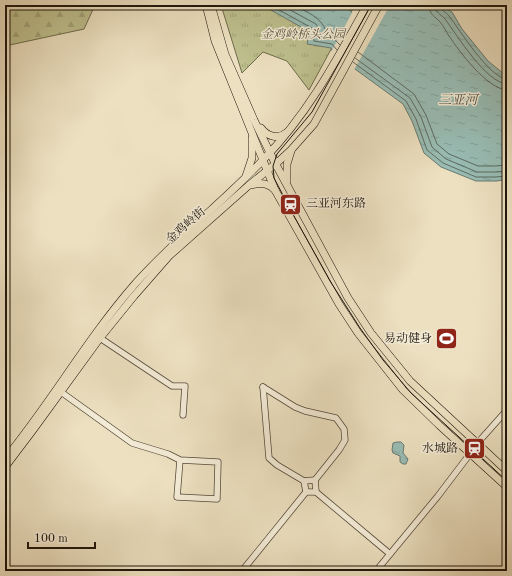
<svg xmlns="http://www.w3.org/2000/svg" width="512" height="576" viewBox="0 0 512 576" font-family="'Old Standard TT','Noto Serif SC',serif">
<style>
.grass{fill:url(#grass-tufts);stroke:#6e6b4d}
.forest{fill:url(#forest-firs);stroke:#6e6b4d}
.water{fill:url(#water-ripples);stroke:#687a71}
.pier{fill:#ece0c0}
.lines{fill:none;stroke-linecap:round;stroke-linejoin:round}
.shore{stroke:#5c6a60;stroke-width:1}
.minor-casing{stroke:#524839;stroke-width:7}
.major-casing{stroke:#1e160c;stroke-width:8}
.minor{stroke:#f3ebd6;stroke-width:5.5}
.major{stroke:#ece0c0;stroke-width:7}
.tram{stroke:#1e160c;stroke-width:1}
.labels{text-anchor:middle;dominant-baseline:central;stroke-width:3;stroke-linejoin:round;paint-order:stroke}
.park-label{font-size:12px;font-style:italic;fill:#56523a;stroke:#f3ebd6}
.poi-label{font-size:12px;fill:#1e160c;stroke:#f3ebd6;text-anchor:end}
.street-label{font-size:12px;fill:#1e160c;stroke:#f3ebd6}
.water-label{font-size:13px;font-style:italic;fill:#495047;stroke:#f3ebd6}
</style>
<defs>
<pattern id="grass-tufts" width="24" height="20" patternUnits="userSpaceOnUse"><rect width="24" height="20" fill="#bec08e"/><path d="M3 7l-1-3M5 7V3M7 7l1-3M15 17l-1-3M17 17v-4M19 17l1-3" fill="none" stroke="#a3a479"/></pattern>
<pattern id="forest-firs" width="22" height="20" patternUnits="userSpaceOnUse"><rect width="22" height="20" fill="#bec08e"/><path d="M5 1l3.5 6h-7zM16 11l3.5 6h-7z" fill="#a3a479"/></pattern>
<pattern id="water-ripples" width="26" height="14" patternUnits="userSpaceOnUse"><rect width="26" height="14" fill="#99bdb5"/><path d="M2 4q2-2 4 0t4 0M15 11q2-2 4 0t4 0" fill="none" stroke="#83a29a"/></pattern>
</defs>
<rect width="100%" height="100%" fill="#ece0c0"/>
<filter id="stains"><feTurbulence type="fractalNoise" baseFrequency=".005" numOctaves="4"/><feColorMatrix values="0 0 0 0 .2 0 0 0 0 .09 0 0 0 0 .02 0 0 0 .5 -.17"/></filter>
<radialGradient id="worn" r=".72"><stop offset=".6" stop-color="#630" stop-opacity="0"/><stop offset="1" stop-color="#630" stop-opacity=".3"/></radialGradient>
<!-- grass -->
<path class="grass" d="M 221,5 L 355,5 L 309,90 L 287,61 L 263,52 L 242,73 Z"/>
<!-- forest -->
<path class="forest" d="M 5,5 L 95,5 L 84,29 L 5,46 Z"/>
<!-- water -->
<g class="water">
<path d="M 262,5 L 343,5 L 353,13 L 365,5 L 441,5 L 452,12 L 462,29 L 488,61 L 504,74 L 507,75 L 507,179 L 497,181 L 476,181 L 441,167 L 424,153 L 412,121 L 403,104 L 333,53 L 331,48 L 307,44 L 310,32 Z"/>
<path d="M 397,442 L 401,442 L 404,445 L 403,453 L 408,459 L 406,464 L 403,464 L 400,462 L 400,456 L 393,453 L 392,450 L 393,443 Z"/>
</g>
<!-- pier -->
<path class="pier" d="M 362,5 L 390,5 L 354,70 L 332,54 L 331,52 L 353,11 Z"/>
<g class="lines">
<!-- shore -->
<g class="shore">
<path d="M 270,5 L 312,28 L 314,32 L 314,41 L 332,44 L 337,50"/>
<path d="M 281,5 L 316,24 L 319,29 L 320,37 L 334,39 L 340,45"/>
<path d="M 293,5 C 307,12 321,17 326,31 L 337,34 L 343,39"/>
<path d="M 429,5 C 429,15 435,16 440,22 C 444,26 446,32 449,36 C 459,51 487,89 507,90"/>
<path d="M 435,5 C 435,13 441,14 445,19 C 457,35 486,83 507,84"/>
<path d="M 440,5 C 441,11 446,12 449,16 C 460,30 489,78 507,79"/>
<path d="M 358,52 L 414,94 L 426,115 L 437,144 L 449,154 L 478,166 L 495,166 L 507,165"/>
<path d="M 355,58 L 410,98 L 421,117 L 432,147 L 446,159 L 477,172 L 496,172 L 507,171"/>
<path d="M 353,62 L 406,101 L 416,119 L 427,150 L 443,163 L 476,177 L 496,177 L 507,176"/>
</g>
<defs>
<g id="minor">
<path d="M 100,338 L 172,386 L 185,386 L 183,415"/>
<path d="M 263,387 L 295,407 L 305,411 L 336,418 L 344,429 L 345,440 L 339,450 L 315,480 L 316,492"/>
<path d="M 263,387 L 269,458 L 277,465 L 304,481"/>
<path d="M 61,392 L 132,443 L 168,454 L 180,460 L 218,462 L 217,499 L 177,497 L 180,460"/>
<path d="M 306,492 L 304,481 L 315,480"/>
<path d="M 242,571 L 306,492 L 316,492 L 390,554"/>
<path d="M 376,571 L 438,496 L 482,438 L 507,410"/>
</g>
<g id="major">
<path d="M 206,5 L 215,41 L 275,190 L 339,304 L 358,333 L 403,390 L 439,425 L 507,487"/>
<path d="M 211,5 L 225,54 L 254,120 L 274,161 L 348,298 L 371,333 L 410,381 L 507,471"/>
<path d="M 261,128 C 267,136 278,140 286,133"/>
<path d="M 246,176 L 252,158 L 252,138"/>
<path d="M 287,182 L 287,164 L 291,151"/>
<path d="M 252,185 C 261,182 268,183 275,190"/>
<path d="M 5,459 C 51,403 87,339 135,284 C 174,240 222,203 263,160 C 308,114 336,61 367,5"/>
<path d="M 5,467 L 33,430 L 100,338 L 134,296 L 169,256 L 248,186 L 279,161 L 291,150 L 314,124 L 379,5"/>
</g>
</defs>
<!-- minor casing -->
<use href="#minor" class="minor-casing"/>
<!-- major casing -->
<use href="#major" class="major-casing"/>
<!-- minor -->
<use href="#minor" class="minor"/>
<!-- major -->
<use href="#major" class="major"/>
<!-- tram -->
<path class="tram" d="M 371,5 L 312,112 L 277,154 L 273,166 L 274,178 L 295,218 L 330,281 L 360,328 L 383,360 L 411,393 L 507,481"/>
</g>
<!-- icons -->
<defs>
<symbol id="station-square" viewBox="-11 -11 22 22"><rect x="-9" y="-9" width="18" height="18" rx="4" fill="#8f2418" stroke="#f3ebd6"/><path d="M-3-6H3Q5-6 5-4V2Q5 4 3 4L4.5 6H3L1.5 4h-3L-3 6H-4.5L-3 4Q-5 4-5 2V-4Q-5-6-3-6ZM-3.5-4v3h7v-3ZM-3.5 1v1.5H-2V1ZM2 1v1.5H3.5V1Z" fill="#fff"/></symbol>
<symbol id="stadium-square" viewBox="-11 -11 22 22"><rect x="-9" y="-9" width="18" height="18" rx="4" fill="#8f2418" stroke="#f3ebd6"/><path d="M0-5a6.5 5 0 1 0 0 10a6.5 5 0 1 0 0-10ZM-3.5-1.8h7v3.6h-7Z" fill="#fff"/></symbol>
</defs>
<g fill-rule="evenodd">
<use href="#station-square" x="278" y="192" width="25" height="25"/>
<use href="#stadium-square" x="434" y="326" width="25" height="25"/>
<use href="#station-square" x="462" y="436" width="25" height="25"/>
</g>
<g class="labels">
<!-- park labels -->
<g class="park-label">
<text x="303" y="35">金鸡岭桥头公园</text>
</g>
<!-- poi labels -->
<g class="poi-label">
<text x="306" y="204" text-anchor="start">三亚河东路</text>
<text x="432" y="339">易动健身</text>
<text x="458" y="449">水城路</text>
</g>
<!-- street labels -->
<g class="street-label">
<text transform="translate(186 226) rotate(-42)">金鸡岭街</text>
</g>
<!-- water labels -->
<g class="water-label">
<text x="458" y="100">三亚河</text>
</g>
</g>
<!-- margin -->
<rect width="512" height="576" fill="none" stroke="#ece0c0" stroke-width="20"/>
<rect x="6" y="6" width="500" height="564" fill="none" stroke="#1e160c" stroke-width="2"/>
<rect x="10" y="10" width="492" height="556" fill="none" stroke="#1e160c"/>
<!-- scale -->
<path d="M28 542v6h67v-6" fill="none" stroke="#1e160c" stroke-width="2"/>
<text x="34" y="542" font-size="12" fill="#1e160c" stroke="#f3ebd6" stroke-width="3" paint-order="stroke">100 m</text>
<rect width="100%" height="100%" filter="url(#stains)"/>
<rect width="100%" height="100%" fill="url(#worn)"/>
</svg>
